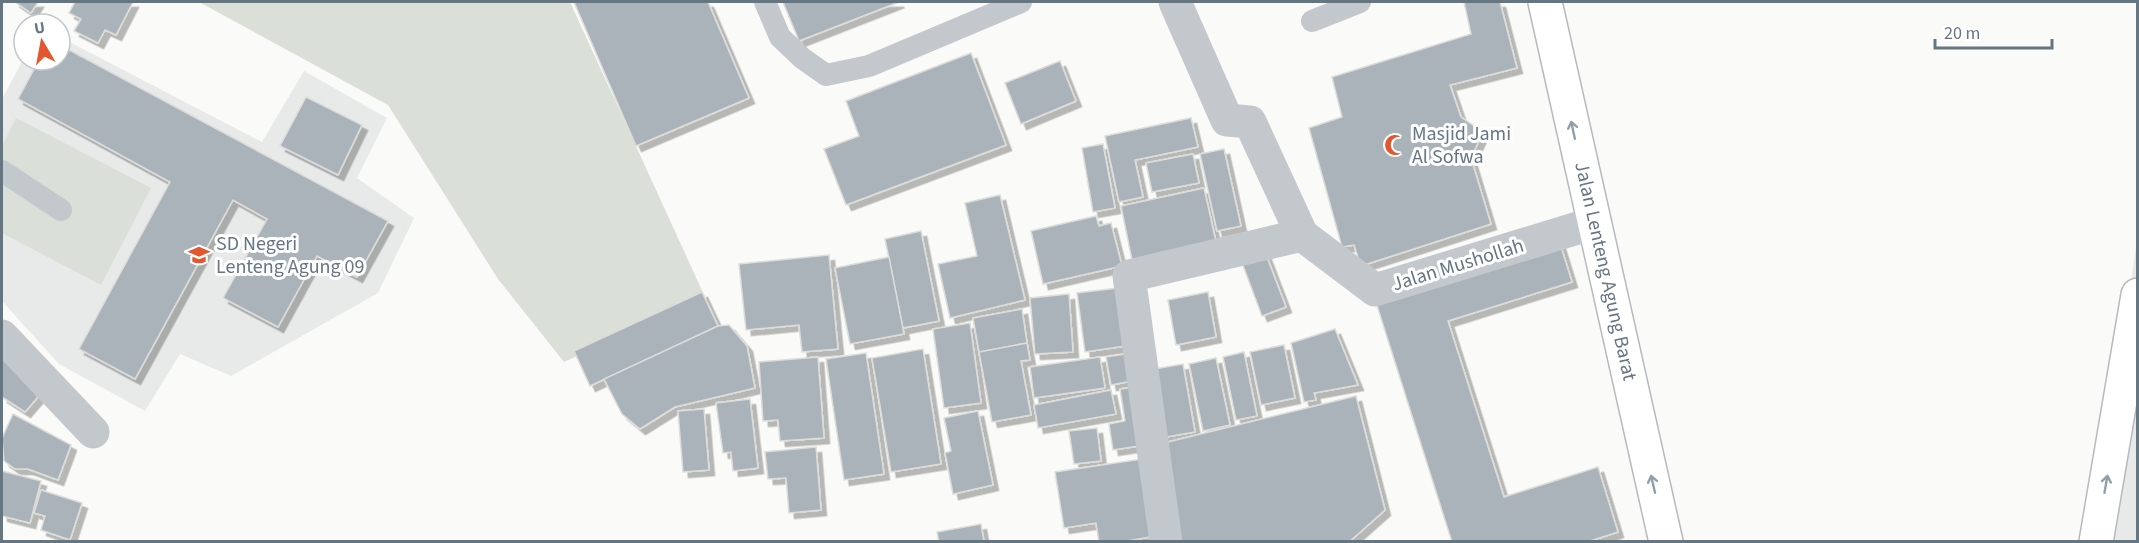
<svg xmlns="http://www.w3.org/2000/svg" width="2139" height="543" viewBox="0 0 2139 543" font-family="'Source Sans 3',sans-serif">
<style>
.built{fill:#e8e9e9}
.green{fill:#dadfd7}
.building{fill:#aab3b9;stroke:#dcdcda;stroke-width:1.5;filter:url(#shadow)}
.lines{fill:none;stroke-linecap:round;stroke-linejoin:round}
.primary-casing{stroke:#b5babe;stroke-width:36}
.lane{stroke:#c3c8cc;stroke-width:22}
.street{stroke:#c3c8cc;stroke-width:33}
.primary{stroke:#fff;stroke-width:33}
.oneway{stroke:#939fa8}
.labels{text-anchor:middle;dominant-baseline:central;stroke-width:6;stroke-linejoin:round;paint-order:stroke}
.poi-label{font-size:20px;fill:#657683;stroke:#fff;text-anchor:start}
.street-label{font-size:20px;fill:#657683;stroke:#fff}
</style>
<defs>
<filter id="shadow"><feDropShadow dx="5.5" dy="5.5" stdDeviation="0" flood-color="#0004"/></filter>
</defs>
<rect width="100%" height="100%" fill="#fafaf8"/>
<!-- built -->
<g class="built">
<path d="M 60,37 L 262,142 L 304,71 L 387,118 L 357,178 L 414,218 L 378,293 L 231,376 L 180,354 L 145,411 L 59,364 L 2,301 L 2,99 L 24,58 L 24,60 L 60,60 Z"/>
<path d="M 2137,240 L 2137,541 L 2092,542 L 2100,503 Z"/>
</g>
<!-- green -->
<g class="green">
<path d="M 199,2 L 570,2 L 705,297 L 564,362 L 498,279 L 388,105 Z"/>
<path d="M 16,118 L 151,188 L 101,285 L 2,233 L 2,146 Z"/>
</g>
<!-- building -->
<g class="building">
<path d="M 15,2 L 38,2 L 31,13 Z"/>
<path d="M 75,2 L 133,2 L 116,35 L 105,30 L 98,43 L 74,31 L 81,19 L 69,13 Z"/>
<path d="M 574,2 L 708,2 L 749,98 L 636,146 Z"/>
<path d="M 783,2 L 899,2 L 799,41 Z"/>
<path d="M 1464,2 L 1500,2 L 1517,68 L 1450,85 L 1461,117 L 1483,132 L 1471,158 L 1491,224 L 1361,266 L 1354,245 L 1342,247 L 1309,128 L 1342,117 L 1332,77 L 1471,34 Z"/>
<path d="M 60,45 L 388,221 L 357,277 L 317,256 L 278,327 L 223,298 L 267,219 L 233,200 L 135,379 L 79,349 L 170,182 L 18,99 L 39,60 L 60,60 Z"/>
<path d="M 971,53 L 1006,145 L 846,205 L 824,149 L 859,136 L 846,101 Z"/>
<path d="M 1060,61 L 1076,101 L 1021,124 L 1005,83 Z"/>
<path d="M 306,97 L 362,125 L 338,175 L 280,146 Z"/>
<path d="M 1191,118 L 1198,147 L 1135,160 L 1143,197 L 1119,202 L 1105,136 Z"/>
<path d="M 1103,144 L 1115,208 L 1093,212 L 1082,148 Z"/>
<path d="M 1224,149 L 1241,226 L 1217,231 L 1200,154 Z"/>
<path d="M 1193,154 L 1199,183 L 1152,192 L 1146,163 Z"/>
<path d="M 1204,188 L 1216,242 L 1132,260 L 1121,206 Z"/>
<path d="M 1000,195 L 1025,300 L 950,318 L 938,264 L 977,256 L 965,203 Z"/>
<path d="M 1096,216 L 1099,226 L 1111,223 L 1122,266 L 1043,284 L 1031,231 Z"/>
<path d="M 921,231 L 939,321 L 903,328 L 885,239 Z"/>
<path d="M 1558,237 L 1572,282 L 1448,321 L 1504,497 L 1598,467 L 1618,532 L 1587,542 L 1452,542 L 1374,296 Z"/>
<path d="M 1265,252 L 1286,307 L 1262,316 L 1241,260 Z"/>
<path d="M 829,255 L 838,349 L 802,352 L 799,325 L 746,330 L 739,264 Z"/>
<path d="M 889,257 L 904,334 L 850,344 L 835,268 Z"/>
<path d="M 1118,288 L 1125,346 L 1085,352 L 1077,293 Z"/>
<path d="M 702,292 L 718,326 L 590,386 L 574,351 Z"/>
<path d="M 1208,292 L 1216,337 L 1176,345 L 1168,300 Z"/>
<path d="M 1069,294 L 1073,352 L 1035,354 L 1030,298 Z"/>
<path d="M 1022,309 L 1027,343 L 979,352 L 973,318 Z"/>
<path d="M 970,323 L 981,403 L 944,408 L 933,329 Z"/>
<path d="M 729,325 L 747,346 L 755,388 L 675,407 L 640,429 L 622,414 L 604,379 L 718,326 Z"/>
<path d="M 1335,329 L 1358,385 L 1314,393 L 1316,400 L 1304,402 L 1291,343 Z"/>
<path d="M 1027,343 L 1030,360 L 1021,361 L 1031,415 L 992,422 L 979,352 Z"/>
<path d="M 1284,345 L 1295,398 L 1261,405 L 1250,352 Z"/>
<path d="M 923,349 L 941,464 L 891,472 L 872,358 Z"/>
<path d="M 1244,352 L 1257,416 L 1236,420 L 1223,357 Z"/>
<path d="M 2,353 L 38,397 L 25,412 L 2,397 Z"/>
<path d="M 866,353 L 884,474 L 844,480 L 826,359 Z"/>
<path d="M 1132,353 L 1137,380 L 1111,385 L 1106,357 Z"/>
<path d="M 818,357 L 824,438 L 780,441 L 778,420 L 763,421 L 759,362 Z"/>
<path d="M 1100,357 L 1105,388 L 1034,398 L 1030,367 Z"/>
<path d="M 1216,358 L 1230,425 L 1203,431 L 1189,364 Z"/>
<path d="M 1183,364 L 1195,432 L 1155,439 L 1143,371 Z"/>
<path d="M 1136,387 L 1145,445 L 1113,450 L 1109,424 L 1125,421 L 1120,389 Z"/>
<path d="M 1111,390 L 1116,414 L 1038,428 L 1034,405 Z"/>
<path d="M 1356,396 L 1385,510 L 1349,542 L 1176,542 L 1156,445 Z"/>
<path d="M 750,399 L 758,468 L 733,471 L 731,452 L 723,453 L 716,403 Z"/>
<path d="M 704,409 L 709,470 L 683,472 L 678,411 Z"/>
<path d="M 978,411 L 993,485 L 953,494 L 945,453 L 951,451 L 944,418 Z"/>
<path d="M 13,414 L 71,445 L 58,480 L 28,469 L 15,469 L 4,461 L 2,438 Z"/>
<path d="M 1097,428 L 1101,461 L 1074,464 L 1069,431 Z"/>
<path d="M 816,447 L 821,510 L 789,513 L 786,478 L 768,479 L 765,452 Z"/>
<path d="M 1149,458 L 1162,535 L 1121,542 L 1099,542 L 1096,523 L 1064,528 L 1055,472 Z"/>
<path d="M 2,471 L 41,481 L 30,523 L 2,516 Z"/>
<path d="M 41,490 L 82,503 L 70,540 L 41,530 L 45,516 L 34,513 Z"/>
<path d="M 981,524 L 984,542 L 939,542 L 937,532 Z"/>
</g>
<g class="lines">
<defs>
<g id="primary">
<path id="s1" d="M 1545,2 L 1666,542"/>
<path d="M 2096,542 L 2138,295"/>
</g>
</defs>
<!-- primary casing -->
<use href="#primary" class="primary-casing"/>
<!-- lane -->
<g class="lane">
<path d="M 765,2 L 780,37 L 802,58 L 826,75 L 869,66 L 1021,2"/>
<path d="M 1312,21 L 1360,2"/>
<path d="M 2,171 L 61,210"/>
</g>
<!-- street -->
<g class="street">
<path d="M 1175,2 L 1227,120 L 1250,122 L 1302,235 L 1375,290 L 1594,223"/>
<path d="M 2,336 L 93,432"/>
<path d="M 1166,542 L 1129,276 L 1302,235"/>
</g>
<!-- primary -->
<use href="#primary" class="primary"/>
</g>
<!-- one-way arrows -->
<defs><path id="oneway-shaft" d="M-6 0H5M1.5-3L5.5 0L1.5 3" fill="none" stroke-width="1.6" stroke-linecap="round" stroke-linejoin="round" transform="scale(1.5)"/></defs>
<g class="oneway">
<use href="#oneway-shaft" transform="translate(1573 130) rotate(-102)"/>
<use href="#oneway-shaft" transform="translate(1653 484) rotate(-103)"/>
<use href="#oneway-shaft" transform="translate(2106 484) rotate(-80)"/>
</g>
<!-- icons -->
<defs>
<symbol id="mosque-bare" viewBox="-9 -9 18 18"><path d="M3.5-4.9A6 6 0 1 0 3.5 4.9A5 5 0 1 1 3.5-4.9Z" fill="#e4572e" stroke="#fff" stroke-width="2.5" paint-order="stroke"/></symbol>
<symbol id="school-bare" viewBox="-9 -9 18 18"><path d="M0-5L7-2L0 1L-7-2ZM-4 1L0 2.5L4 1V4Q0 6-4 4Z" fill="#e4572e" stroke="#fff" stroke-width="2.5" paint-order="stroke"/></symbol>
</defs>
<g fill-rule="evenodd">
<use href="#mosque-bare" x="1380" y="130" width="30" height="30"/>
<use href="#school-bare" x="184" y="240" width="30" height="30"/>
</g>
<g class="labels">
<!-- poi labels -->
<g class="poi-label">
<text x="1412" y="134">Masjid Jami<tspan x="1412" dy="23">Al Sofwa</tspan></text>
<text x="216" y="244">SD Negeri<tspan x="216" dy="23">Lenteng Agung 09</tspan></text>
</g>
<!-- street labels -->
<g class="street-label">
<text transform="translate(1458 265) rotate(-17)">Jalan Mushollah</text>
<text stroke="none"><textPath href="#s1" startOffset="276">Jalan Lenteng Agung Barat</textPath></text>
</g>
</g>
<!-- border -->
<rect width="2139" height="543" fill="none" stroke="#657683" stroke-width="6"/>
<!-- north arrow -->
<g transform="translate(42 42) rotate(350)"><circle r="28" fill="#ffffff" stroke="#c1c8cd" stroke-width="1.5"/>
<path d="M0-4.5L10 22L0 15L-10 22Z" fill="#e4572e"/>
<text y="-9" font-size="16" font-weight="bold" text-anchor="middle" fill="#657683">U</text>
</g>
<!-- scale -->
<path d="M1935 39v9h117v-9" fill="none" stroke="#657683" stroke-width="3"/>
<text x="1944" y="39" font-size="18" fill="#657683" stroke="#ffffff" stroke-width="4.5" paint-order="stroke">20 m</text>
</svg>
